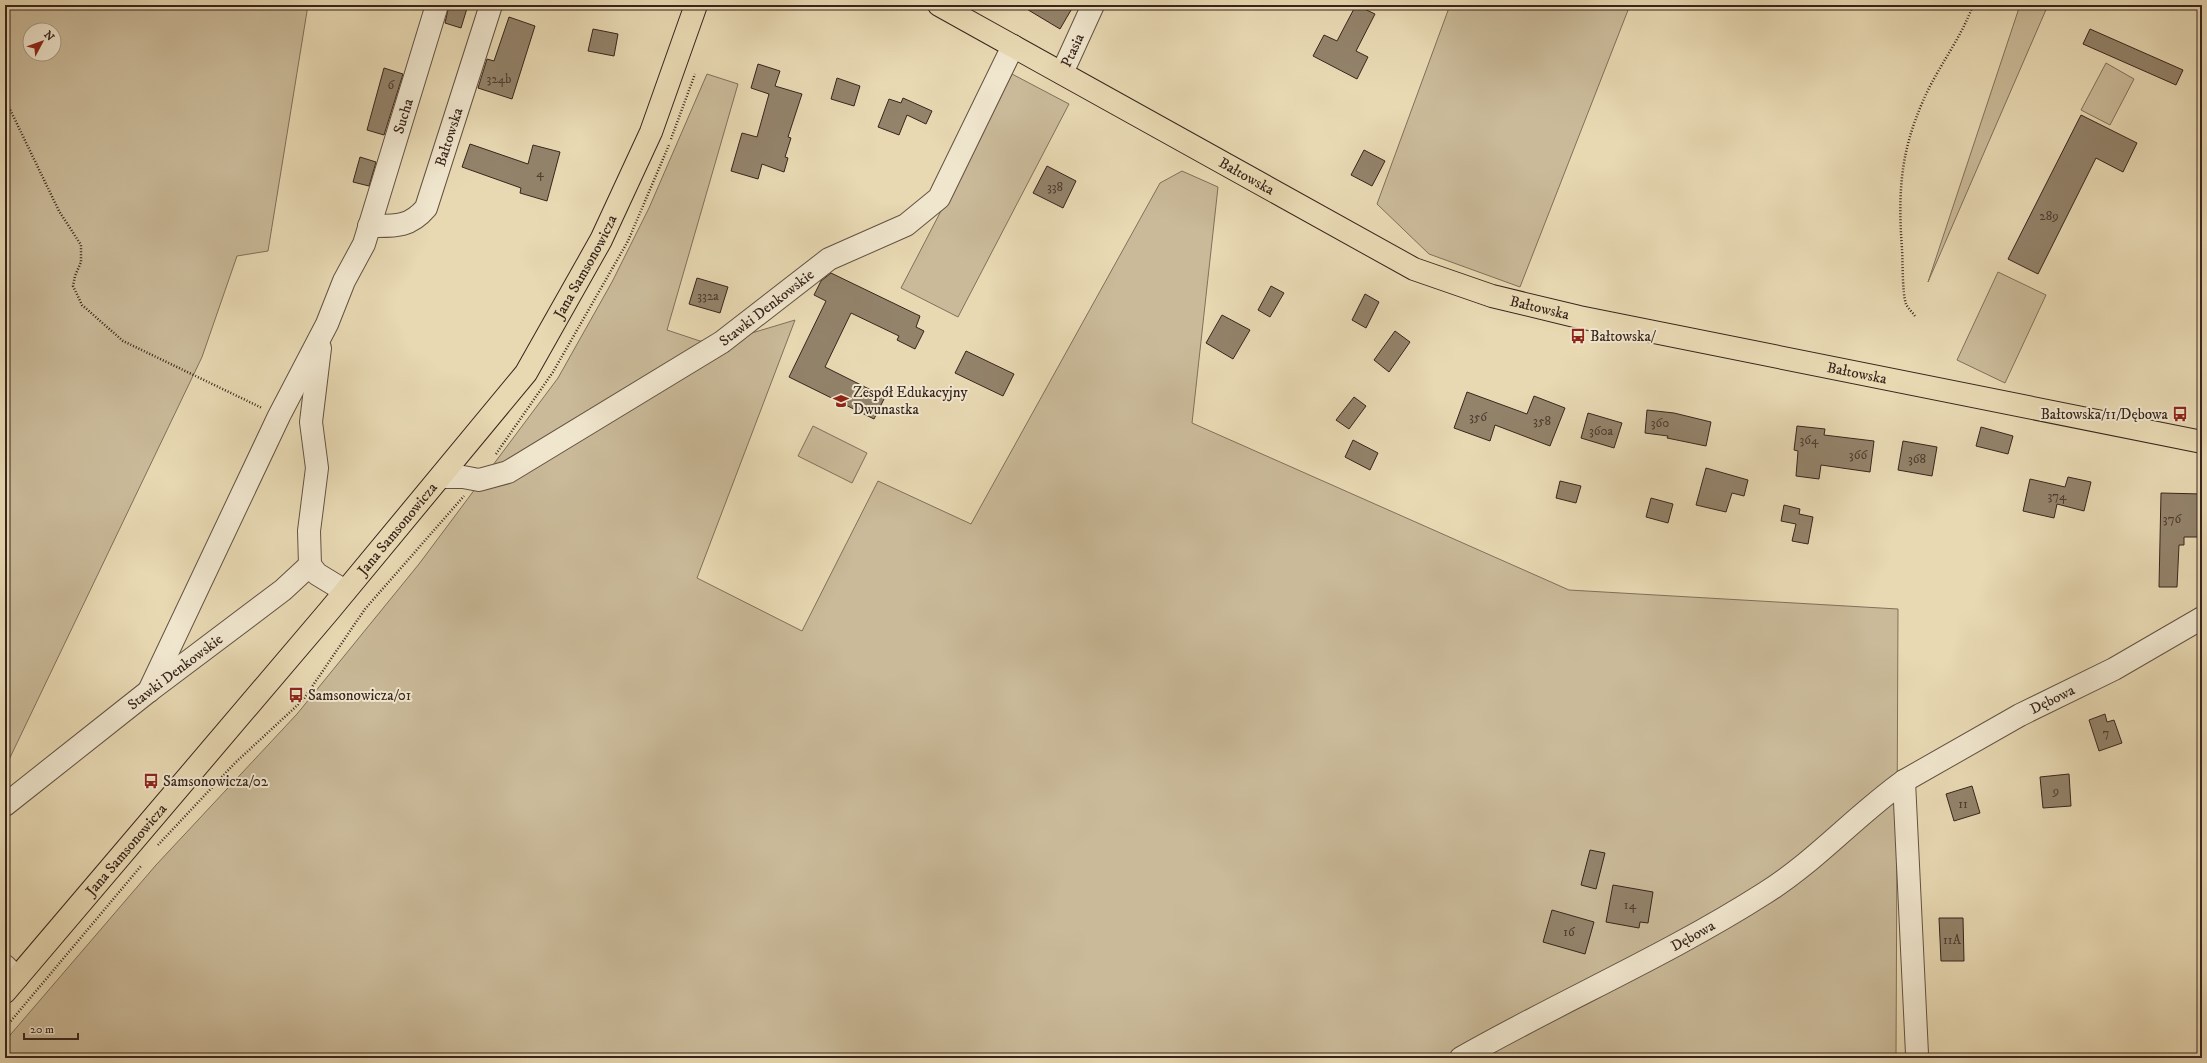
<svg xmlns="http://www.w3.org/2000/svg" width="2207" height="1063" viewBox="0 0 2207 1063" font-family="'IM FELL DW Pica',serif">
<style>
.green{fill:#caba99;stroke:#80705a;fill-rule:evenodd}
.building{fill:#93836b;stroke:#37251c}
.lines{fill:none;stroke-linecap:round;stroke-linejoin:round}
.minor-casing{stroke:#635242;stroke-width:24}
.major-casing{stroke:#37251c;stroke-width:24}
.path{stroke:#37251c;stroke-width:2.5;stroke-dasharray:1 2;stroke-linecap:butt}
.minor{stroke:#f0e6ce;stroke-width:22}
.major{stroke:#e8d9b3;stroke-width:22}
.labels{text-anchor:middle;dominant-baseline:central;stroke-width:4;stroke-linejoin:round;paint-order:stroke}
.number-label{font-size:13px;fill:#4e3c30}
.street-label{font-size:15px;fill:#37251c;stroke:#f0e6ce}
.poi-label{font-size:15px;fill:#37251c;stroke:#f0e6ce;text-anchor:start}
</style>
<rect width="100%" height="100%" fill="#e8d9b3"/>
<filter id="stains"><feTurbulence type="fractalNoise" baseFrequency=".005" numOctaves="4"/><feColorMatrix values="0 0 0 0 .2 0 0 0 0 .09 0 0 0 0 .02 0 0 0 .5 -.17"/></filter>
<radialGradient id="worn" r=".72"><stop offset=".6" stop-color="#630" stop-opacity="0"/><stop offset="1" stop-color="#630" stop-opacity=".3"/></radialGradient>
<!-- green -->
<g class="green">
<path d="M 5,5 L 308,5 L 268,251 L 237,256 L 202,357 L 5,768 ZM 30,30 L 54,30 L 54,54 L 30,54 Z"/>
<path d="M 1450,5 L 1630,5 L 1520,287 L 1429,254 L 1377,204 Z"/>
<path d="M 2020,5 L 2048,5 L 1928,282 Z"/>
<path d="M 2106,63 L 2134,79 L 2110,125 L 2081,110 Z"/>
<path d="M 707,74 L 738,84 L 667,330 L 700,341 L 722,342 L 795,320 L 697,578 L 802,631 L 878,481 L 971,524 L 1160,183 L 1182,171 L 1218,187 L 1192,423 L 1569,590 L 1898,609 L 1896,1058 L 5,1058 L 5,1041 L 156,865 L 297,714 L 419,564 L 558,378 L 612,282 L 649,208 Z"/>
<path d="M 1012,74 L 1069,104 L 958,317 L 901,288 Z"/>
<path d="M 1998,272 L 2046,295 L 2005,383 L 1957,360 Z"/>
<path d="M 813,426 L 867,453 L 852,483 L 798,456 Z"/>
</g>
<!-- building -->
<g class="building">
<path d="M 449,5 L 468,5 L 461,28 L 445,23 Z"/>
<path d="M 1020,5 L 1074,5 L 1060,29 Z"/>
<path d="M 1356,5 L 1375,14 L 1356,51 L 1368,57 L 1357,79 L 1313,56 L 1324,35 L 1337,41 Z"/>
<path d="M 509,17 L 535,26 L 512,99 L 478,88 L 487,59 L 494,61 Z"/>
<path d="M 593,29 L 618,34 L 614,56 L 588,51 Z"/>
<path d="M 2090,29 L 2183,70 L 2176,85 L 2083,44 Z"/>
<path d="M 758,64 L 780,71 L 775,86 L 802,94 L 788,137 L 791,138 L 785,157 L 788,158 L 784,172 L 762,164 L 758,179 L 731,171 L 742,133 L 757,137 L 769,94 L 751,88 Z"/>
<path d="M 384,68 L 403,74 L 384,135 L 367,130 Z"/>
<path d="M 837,78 L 860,86 L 854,106 L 831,99 Z"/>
<path d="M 903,98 L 932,111 L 926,124 L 907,115 L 899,135 L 878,127 L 889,99 L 901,103 Z"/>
<path d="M 2081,115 L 2137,143 L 2123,172 L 2096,158 L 2038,274 L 2008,259 Z"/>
<path d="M 470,144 L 528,164 L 533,145 L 560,152 L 547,201 L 520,193 L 521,188 L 462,167 Z"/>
<path d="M 1364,150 L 1385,161 L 1372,186 L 1351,175 Z"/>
<path d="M 360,157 L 376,162 L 369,186 L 353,182 Z"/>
<path d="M 1047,166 L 1076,181 L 1063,208 L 1033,193 Z"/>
<path d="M 831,273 L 920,316 L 916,327 L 924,331 L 915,349 L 897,340 L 899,336 L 851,313 L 825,367 L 885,397 L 874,419 L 789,377 L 826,301 L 814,295 L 821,281 Z"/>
<path d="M 697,278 L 728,287 L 720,313 L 689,304 Z"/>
<path d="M 1271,286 L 1284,293 L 1270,317 L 1258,310 Z"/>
<path d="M 1365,294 L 1379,302 L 1366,328 L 1352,320 Z"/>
<path d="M 1222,315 L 1250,330 L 1233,359 L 1206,343 Z"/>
<path d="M 1395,331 L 1410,342 L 1389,372 L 1374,360 Z"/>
<path d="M 966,351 L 1014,374 L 1003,396 L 955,373 Z"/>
<path d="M 1467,392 L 1527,414 L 1534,396 L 1565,408 L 1550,446 L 1495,425 L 1490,441 L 1454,428 Z"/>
<path d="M 1354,397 L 1366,406 L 1349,429 L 1336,420 Z"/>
<path d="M 1647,410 L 1674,413 L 1711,422 L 1706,446 L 1667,438 L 1668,436 L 1645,433 Z"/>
<path d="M 1588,413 L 1622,423 L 1614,448 L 1581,438 Z"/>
<path d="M 1797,426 L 1825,429 L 1824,435 L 1874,441 L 1870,472 L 1821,465 L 1819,479 L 1796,476 L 1798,451 L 1794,450 Z"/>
<path d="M 1981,427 L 2013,436 L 2008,454 L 1976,446 Z"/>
<path d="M 1353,440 L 1378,453 L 1370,470 L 1345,457 Z"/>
<path d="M 1903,441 L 1937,447 L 1932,476 L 1898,470 Z"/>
<path d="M 1706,468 L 1748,480 L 1744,496 L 1732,493 L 1726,512 L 1696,505 Z"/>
<path d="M 2068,477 L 2091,482 L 2084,511 L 2057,504 L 2054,518 L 2023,511 L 2030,479 L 2065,487 Z"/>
<path d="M 1560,481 L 1581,486 L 1576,503 L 1556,498 Z"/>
<path d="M 2161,493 L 2202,494 L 2202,537 L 2184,537 L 2184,545 L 2179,545 L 2177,587 L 2159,587 Z"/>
<path d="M 1651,498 L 1673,504 L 1668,523 L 1646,517 Z"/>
<path d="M 1784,505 L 1800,509 L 1799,514 L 1813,517 L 1808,544 L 1792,541 L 1796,524 L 1781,521 Z"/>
<path d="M 2105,714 L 2107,722 L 2114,720 L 2122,743 L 2099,751 L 2089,720 Z"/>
<path d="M 2069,774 L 2071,806 L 2043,808 L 2040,777 Z"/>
<path d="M 1972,786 L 1980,813 L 1954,821 L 1946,794 Z"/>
<path d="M 1590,850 L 1605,853 L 1596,889 L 1581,885 Z"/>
<path d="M 1613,885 L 1653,892 L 1648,923 L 1640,922 L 1639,928 L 1606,922 Z"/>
<path d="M 1552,910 L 1594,922 L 1585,954 L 1543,942 Z"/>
<path d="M 1939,918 L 1963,918 L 1964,961 L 1941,961 Z"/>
</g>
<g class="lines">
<defs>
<g id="minor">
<path id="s1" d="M 1062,73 L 1093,5"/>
<path id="s2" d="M 369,226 C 394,226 409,228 426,208 L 491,5"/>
<path id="s3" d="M 441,477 L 463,477 L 479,480 L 508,472 L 722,342 L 829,259 L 906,225 L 939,198 L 1013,46"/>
<path d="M 310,565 L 309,531 L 317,468 L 311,422 L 320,348"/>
<path id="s4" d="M 149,691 L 279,416 L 327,324 L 344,281 L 364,244 L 437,5"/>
<path d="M 1904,781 L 1917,1054"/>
<path id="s5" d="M 5,805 L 149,691 L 283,590 L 310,565 L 317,574 L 345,591"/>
<path d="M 5,966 L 17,978"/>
<path id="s6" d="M 1461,1058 C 1561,1001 1668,955 1765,893 C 1816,861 1855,816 1904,781 L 2020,715 L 2114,669 L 2202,618"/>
</g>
<g id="major">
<path id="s7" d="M 939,5 L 1414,269 L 1492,296 L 1579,317 L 2202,442"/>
<path id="s8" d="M 5,992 L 329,611 L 526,373 L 601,240 L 651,132 L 696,5"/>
</g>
</defs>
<!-- minor casing -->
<use href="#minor" class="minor-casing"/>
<!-- major casing -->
<use href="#major" class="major-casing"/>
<!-- path -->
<g class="path">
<path d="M 5,99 L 59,211 L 81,245 L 81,262 L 75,276 L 73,286 L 82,305 L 123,341 L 262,408"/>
<path d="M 671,139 L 695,74"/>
<path d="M 1915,316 C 1912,312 1908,308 1906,304 C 1902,292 1903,263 1902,249 C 1898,194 1900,153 1923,101 C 1937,68 1961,39 1973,5"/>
<path d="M 496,454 L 553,372 L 628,241 L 669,145"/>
<path d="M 158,845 L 235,763 L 303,700 L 365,609 L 464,496"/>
<path d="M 5,1028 L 141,866"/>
</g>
<!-- minor -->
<use href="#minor" class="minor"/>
<!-- major -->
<use href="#major" class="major"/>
</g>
<!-- icons -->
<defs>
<symbol id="bus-bare" viewBox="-9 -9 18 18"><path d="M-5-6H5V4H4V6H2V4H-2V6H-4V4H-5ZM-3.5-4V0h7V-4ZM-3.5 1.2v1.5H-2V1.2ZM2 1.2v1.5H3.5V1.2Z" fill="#8f2418" stroke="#f0e6ce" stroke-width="2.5" paint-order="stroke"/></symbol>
<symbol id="school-bare" viewBox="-9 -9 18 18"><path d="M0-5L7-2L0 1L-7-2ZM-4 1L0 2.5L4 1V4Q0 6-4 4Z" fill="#8f2418" stroke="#f0e6ce" stroke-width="2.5" paint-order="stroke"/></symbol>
</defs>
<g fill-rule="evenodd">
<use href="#bus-bare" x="1567" y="325" width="22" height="22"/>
<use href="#school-bare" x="830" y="390" width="22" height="22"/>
<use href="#bus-bare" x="2169" y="403" width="22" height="22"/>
<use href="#bus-bare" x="285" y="684" width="22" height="22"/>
<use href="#bus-bare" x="140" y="770" width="22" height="22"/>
</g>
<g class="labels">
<!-- number labels -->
<g class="number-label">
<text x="499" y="79">324b</text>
<text x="391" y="85">6</text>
<text x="540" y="173">4</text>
<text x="1055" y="187">338</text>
<text x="2049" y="216">289</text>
<text x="708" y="296">332a</text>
<text x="1478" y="417">356</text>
<text x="1542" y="421">358</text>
<text x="1660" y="423">360</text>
<text x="1601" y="431">360a</text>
<text x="1809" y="440">364</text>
<text x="1858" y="455">366</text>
<text x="1917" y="459">368</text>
<text x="2057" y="496">374</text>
<text x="2172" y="519">376</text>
<text x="2106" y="733">7</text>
<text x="2056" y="791">9</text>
<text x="1963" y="804">11</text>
<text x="1630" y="905">14</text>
<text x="1569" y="932">16</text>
<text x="1952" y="940">11A</text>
</g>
<!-- street labels -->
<g class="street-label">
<text stroke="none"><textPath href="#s1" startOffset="25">Ptasia</textPath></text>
<text stroke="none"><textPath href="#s4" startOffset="630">Sucha</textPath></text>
<text stroke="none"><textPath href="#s2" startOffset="137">Bałtowska</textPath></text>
<text stroke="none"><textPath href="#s7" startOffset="352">Bałtowska</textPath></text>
<text stroke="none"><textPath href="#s8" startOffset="931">Jana Samsonowicza</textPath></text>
<text stroke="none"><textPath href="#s3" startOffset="375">Stawki Denkowskie</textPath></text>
<text stroke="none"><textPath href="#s7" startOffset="675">Bałtowska</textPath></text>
<text stroke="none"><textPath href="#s7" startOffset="999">Bałtowska</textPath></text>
<text stroke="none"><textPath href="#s8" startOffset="607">Jana Samsonowicza</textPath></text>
<text stroke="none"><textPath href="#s5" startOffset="216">Stawki Denkowskie</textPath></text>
<text stroke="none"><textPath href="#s6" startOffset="694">Dębowa</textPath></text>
<text stroke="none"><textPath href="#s8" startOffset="187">Jana Samsonowicza</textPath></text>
<text stroke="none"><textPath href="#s6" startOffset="262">Dębowa</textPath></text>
</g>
<!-- poi labels -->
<g class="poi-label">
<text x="1590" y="336">Bałtowska/</text>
<text x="853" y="392">Zespół Edukacyjny<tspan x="853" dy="17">Dwunastka</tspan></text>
<text x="2168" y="414" text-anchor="end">Bałtowska/11/Dębowa</text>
<text x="308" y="695">Samsonowicza/01</text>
<text x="163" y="781">Samsonowicza/02</text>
</g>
</g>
<!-- margin -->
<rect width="2207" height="1063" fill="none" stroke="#e8d9b3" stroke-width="20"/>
<rect x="6" y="6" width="2195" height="1051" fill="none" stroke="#37251c" stroke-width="2"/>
<rect x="10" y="10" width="2187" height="1043" fill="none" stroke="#37251c"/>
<!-- north arrow -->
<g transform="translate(42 42) rotate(49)"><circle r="19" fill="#f0e6ce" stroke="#a69987"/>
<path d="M0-3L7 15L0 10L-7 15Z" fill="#8f2418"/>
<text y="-6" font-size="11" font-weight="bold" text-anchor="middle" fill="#37251c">N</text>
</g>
<!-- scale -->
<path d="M24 1033v6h54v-6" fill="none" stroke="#37251c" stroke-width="2"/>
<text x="30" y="1033" font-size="12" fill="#37251c" stroke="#f0e6ce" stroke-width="3" paint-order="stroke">20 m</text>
<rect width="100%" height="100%" filter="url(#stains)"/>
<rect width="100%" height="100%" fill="url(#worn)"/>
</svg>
